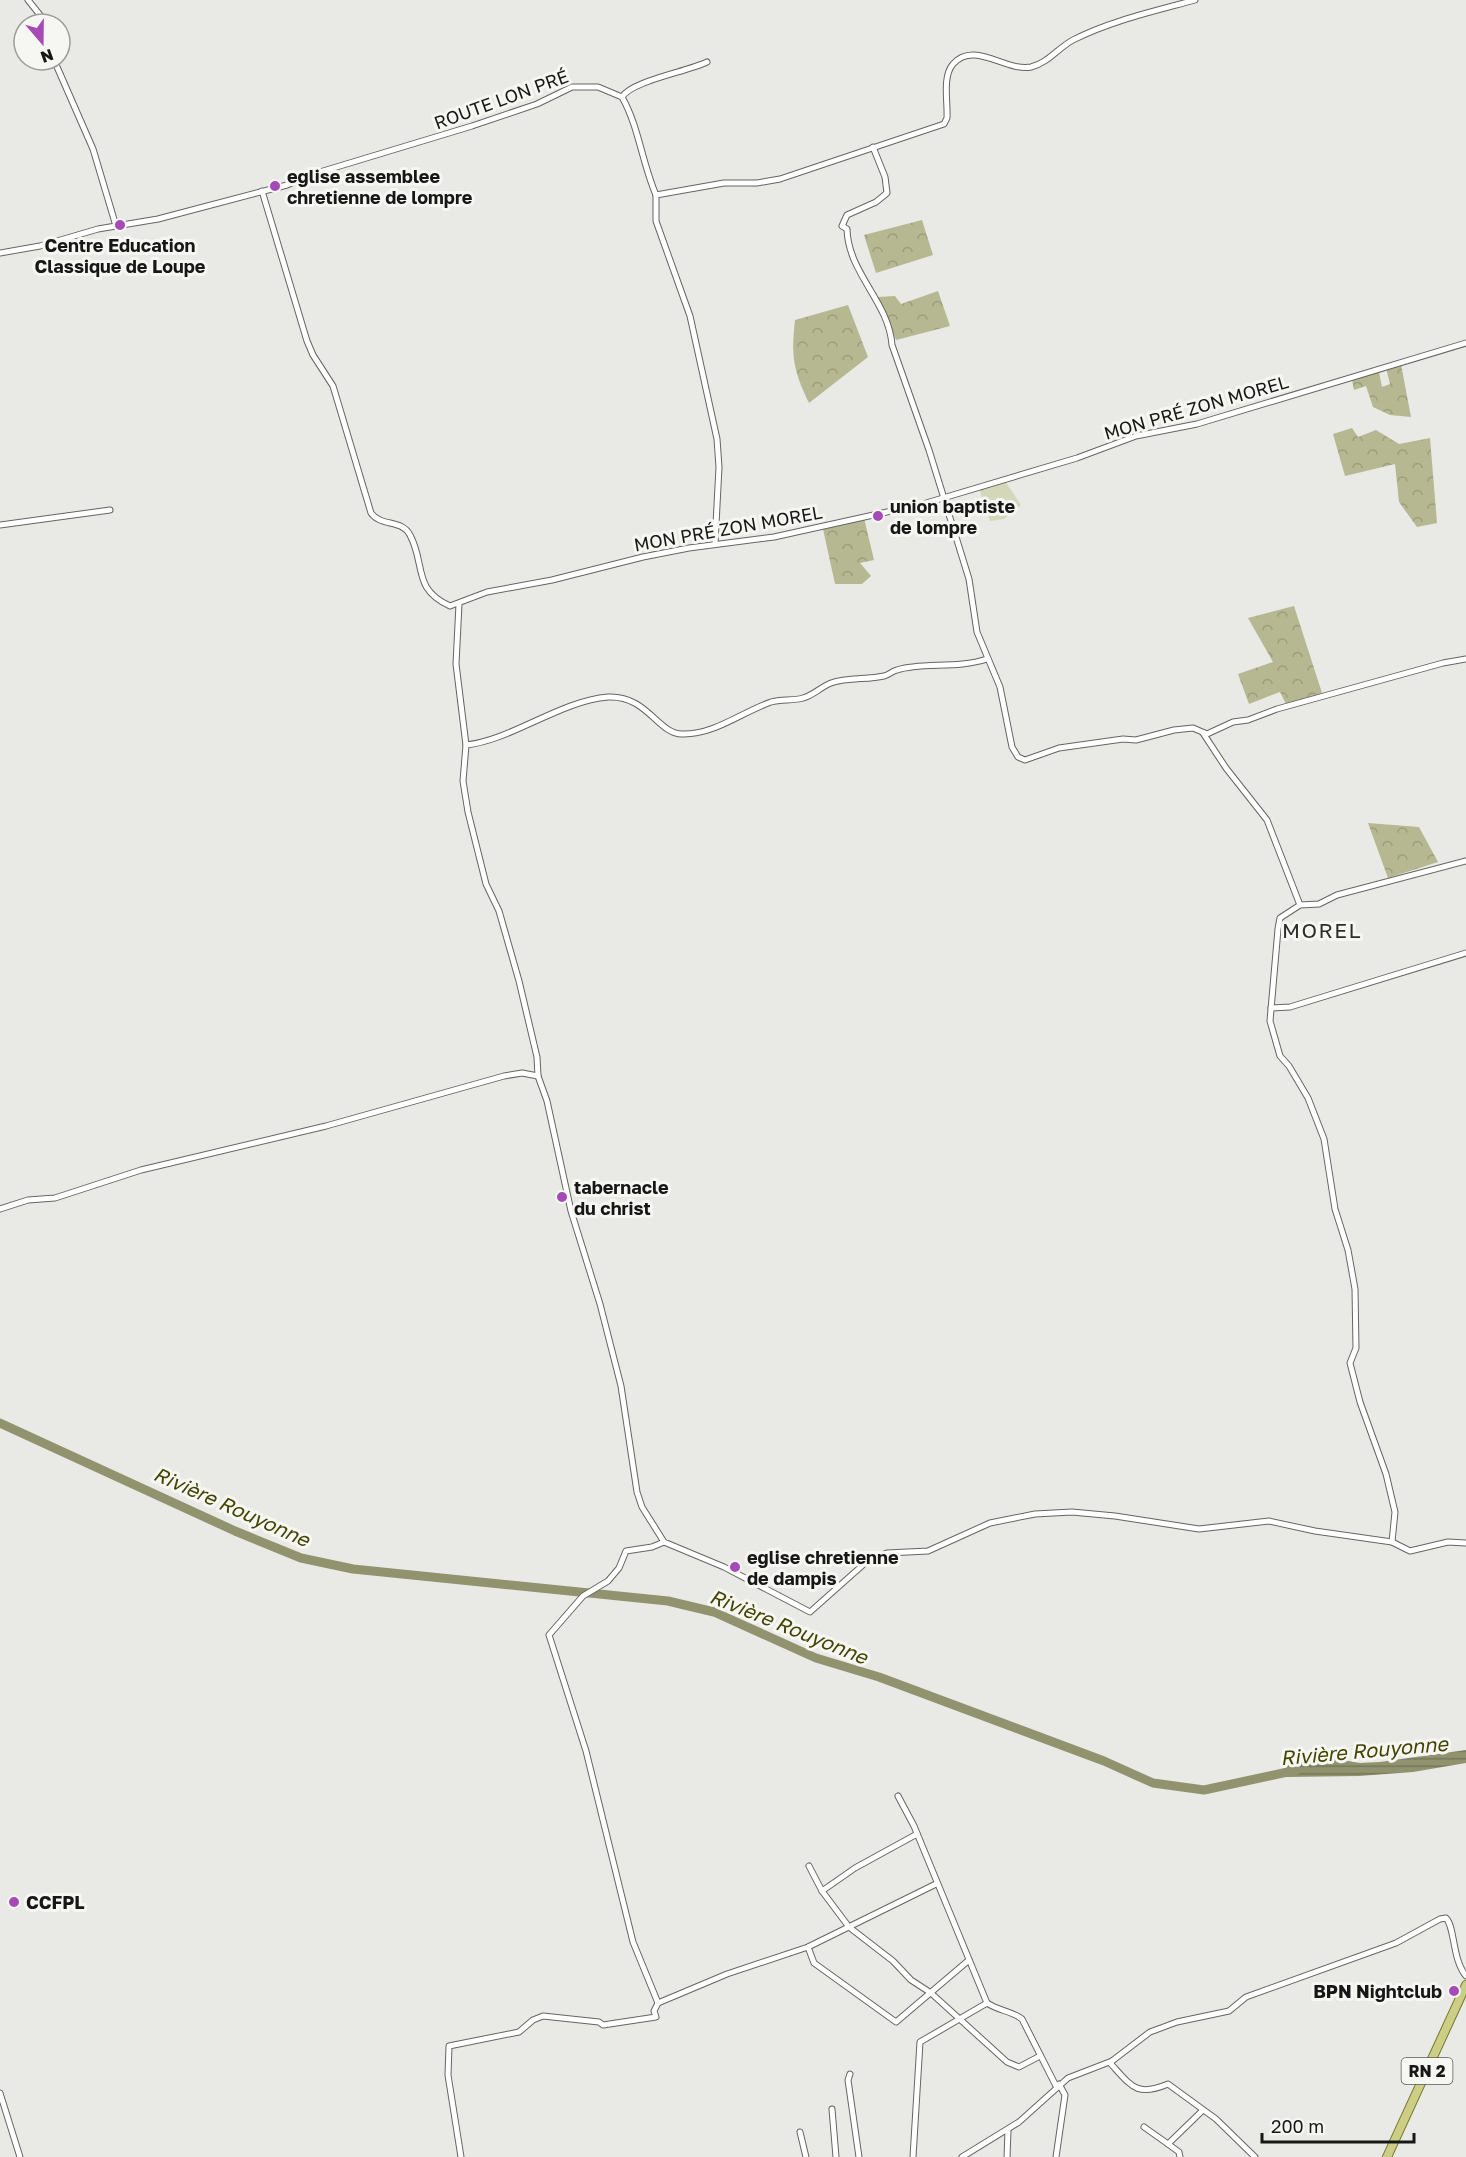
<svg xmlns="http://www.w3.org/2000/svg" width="1466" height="2157" viewBox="0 0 1466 2157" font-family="'Golos Text',sans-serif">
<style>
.grass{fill:url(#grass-tufts)}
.forest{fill:url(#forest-crowns)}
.water{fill:url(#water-rules)}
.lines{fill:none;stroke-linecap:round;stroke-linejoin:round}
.river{stroke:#90936d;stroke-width:9}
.minor-casing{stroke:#656663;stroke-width:7}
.primary-casing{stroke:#767828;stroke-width:10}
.minor{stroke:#fff;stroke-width:5}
.primary{stroke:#cbce84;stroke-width:8}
.poi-dot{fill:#a54ab6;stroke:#f6f7f3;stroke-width:2}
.labels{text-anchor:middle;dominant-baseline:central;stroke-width:6;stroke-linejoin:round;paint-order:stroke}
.shield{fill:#f6f7f3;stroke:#5a5a58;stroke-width:1.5}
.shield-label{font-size:16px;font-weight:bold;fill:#171716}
.street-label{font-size:18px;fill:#171716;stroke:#f6f7f3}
.poi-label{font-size:18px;font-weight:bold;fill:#171716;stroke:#f6f7f3;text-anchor:start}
.water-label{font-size:20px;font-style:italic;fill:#434400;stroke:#f6f7f3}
.quarter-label{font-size:21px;letter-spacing:1.5px;fill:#2d2d2b;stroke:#f6f7f3}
</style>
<defs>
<pattern id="grass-tufts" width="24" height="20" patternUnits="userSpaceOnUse" patternTransform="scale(1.5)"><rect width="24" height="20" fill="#d4d7b8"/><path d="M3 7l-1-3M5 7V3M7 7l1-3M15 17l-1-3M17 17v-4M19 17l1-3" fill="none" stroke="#b5b89d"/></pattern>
<pattern id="forest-crowns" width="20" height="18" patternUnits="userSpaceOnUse" patternTransform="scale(1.5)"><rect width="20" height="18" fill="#b6b891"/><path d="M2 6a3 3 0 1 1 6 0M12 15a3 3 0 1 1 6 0" fill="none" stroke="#9c9d7c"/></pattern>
<pattern id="water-rules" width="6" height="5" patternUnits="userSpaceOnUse" patternTransform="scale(1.5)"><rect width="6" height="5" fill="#90936d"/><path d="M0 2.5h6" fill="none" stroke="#757759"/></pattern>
</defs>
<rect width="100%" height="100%" fill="#e9e9e6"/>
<!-- grass -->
<path class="grass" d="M 1005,481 L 1021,505 L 1004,519 L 990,521 L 979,488 Z"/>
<!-- forest -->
<g class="forest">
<path d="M 922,220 L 933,255 L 876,273 L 864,235 Z"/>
<path d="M 938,291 L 950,326 L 896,340 L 878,297 L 895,296 L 901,304 Z"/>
<path d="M 848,305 L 868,357 L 809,403 C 793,370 791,356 795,320 Z"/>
<path d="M 1401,364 L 1411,417 L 1390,415 L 1373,407 L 1366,386 L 1354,390 L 1352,380 L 1379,372 L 1382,387 L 1390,384 L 1386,368 Z"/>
<path d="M 1352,428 L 1358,437 L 1376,430 L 1399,444 L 1430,438 L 1437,523 L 1417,527 L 1399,502 L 1395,464 L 1345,476 L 1333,434 Z"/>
<path d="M 864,518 L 874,560 L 860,563 L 871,576 L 862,584 L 835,584 L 823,529 Z"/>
<path d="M 1294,606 L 1322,693 L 1286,704 L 1280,692 L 1249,704 L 1238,674 L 1273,662 L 1248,618 Z"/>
<path d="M 1368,823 L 1419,827 L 1438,862 L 1388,878 Z"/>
</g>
<!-- water -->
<path class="water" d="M 1466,1750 L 1466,1763 L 1413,1772 L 1359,1776 L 1287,1777 L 1282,1764 L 1331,1758 L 1360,1763 L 1380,1762 Z"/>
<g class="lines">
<!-- river -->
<path class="river" d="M 0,1423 L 235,1531 L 301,1558 L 353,1569 L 668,1601 L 714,1612 L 816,1658 L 879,1677 L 1104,1761 L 1153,1783 L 1204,1790 L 1297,1770"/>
<defs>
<g id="minor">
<path d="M 28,0 L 40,15 L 43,24"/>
<path d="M 54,60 L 93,149 L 116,226"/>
<path d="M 622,97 C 632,81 686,72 707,62"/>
<path d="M 873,147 L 885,177 L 887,193 L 876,202 L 847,215 L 842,226 L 847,229 C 848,273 889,302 892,345 L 929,450 L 969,579 L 977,632 L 1000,687 L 1012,747 L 1018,757 L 1025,760 L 1059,748 L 1123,739 L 1136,740 L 1174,730 L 1193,728 L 1207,734 L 1233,722 L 1248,720 L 1277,709 L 1443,663 L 1466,659"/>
<path d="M 262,191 L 307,341 L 313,355 L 333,386 L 371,513 C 381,527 402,519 410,535 C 426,565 412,589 450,606 L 487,592 L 552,580 L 643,557 L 689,548 L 774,537 L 923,504 L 1077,458 L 1136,436 L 1197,424 L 1466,343"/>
<path d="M 656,195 L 656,221 L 690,316 L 717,439 L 719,467 L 715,544"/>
<path d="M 0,253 L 40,246 L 98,229 L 158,219 L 287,185 L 310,175 L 472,126 L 537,104 L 572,87 L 598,87 L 622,97 C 639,127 642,163 656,195 L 724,183 L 757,183 L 780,179 L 944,124 L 947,118 C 948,102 942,77 953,64 C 974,40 1006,72 1031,67 C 1048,63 1058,48 1073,40 C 1110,21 1155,11 1195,0"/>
<path d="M 0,525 L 110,510"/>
<path d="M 459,604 L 456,664 L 466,745 L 463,781 L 468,812 L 486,884 L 499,911 L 519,981 L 537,1057 L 538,1076 L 547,1101 L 571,1211 L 600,1304 L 621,1386 L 637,1492 L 642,1507 L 664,1542 L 724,1567 L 810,1612 L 864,1564 L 876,1557 L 887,1553 L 928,1551 L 990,1523 L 1035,1514 L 1072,1512 L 1115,1516 L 1199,1529 L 1269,1521 L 1315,1531 L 1392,1542 L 1410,1551 L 1448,1542 L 1466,1543"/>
<path d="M 1203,733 L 1226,768 L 1267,820 L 1300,905"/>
<path d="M 466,745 C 512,740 560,701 608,697 C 647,695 658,734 682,734 C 714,735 742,712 771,702 C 781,699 793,701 803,698 C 812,696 821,687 831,683 C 848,677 867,680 884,676 C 889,675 892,671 897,670 C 922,662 957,669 987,659"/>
<path d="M 1271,1008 L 1290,1007 L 1466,953"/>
<path d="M 0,1209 L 28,1200 L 55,1198 L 141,1170 L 326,1126 L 504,1076 L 522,1073 L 538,1076"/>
<path d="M 1392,1542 L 1395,1512 L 1386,1474 L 1360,1402 L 1350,1363 L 1356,1348 L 1355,1289 L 1348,1250 L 1335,1209 L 1324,1139 L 1308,1098 L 1289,1066 L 1280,1056 L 1270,1021 L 1278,929 L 1280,918 L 1300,905 L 1319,904 L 1337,895 L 1466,861"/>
<path d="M 898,1796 L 914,1826 L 987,2003"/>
<path d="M 809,1866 L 822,1891 L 849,1927 L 893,1961 L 911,1980 L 931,1993 L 1007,2062 L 1019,2067 L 1040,2056"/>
<path d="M 822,1891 L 855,1868 L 917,1834"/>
<path d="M 808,1947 L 814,1963 L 896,2022 L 969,1960"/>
<path d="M 658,2003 L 727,1974 L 808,1947 L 936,1884"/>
<path d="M 1112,2061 L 1111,2064 C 1132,2087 1137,2097 1168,2084 L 1216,2119 L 1255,2157"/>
<path d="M 850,2074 L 848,2080 L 859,2157"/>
<path d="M 0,2093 L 20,2157"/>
<path d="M 832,2109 L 836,2157"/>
<path d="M 1144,2127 L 1168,2144"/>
<path d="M 800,2132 L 806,2157"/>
<path d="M 461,2157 L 448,2075 L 449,2046 L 519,2032 L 533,2020 L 543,2016 L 599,2022 L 603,2025 L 656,2017 L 654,2011 L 658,2003 L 633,1942 L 586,1751 L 549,1635 L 583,1596 L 608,1581 L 619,1568 L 626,1551 L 652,1547 L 664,1542"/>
<path d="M 913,2157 L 920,2042 L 987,2003 C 999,2011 1012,2011 1022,2019 L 1056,2086"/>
<path d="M 962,2157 L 1019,2122 L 1068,2078 L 1112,2061 L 1150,2032 L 1177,2022 L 1229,2011 L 1246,1997 L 1396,1943 L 1440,1919 L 1446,1918 C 1455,1927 1452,1959 1466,1976"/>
<path d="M 1007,2157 L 1008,2130"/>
<path d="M 1056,2157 L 1065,2095 L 1059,2084"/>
<path d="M 1180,2157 L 1179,2152 L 1168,2144 L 1202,2111"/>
</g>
<path id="primary" d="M 1387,2157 L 1466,1985"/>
</defs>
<!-- minor casing -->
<use href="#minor" class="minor-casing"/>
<!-- primary casing -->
<use href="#primary" class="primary-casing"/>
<!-- minor -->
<use href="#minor" class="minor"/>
<!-- primary -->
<use href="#primary" class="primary"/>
</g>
<!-- markers -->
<g class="poi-dot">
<circle cx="275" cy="186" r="6"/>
<circle cx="120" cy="225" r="6"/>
<circle cx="878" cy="516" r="6"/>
<circle cx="562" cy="1197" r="6"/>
<circle cx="735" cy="1567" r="6"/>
<circle cx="14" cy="1902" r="6"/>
<circle cx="1454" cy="1991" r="6"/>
</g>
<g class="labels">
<!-- shield labels -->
<rect class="shield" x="1401.5" y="2058" width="51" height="26" rx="4.5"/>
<g class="shield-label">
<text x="1427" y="2071">RN 2</text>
</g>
<!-- street labels -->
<g class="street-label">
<text transform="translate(501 99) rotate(-20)">ROUTE LON PRÉ</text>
<text transform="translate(1196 407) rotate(-16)">MON PRÉ ZON MOREL</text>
<text transform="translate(728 528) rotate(-10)">MON PRÉ ZON MOREL</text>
</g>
<!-- poi labels -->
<g class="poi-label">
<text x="287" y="176">eglise assemblee<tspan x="287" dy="21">chretienne de lompre</tspan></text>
<text x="120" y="245" text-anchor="middle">Centre Education<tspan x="120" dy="21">Classique de Loupe</tspan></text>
<text x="890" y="506">union baptiste<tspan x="890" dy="21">de lompre</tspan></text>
<text x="574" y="1187">tabernacle<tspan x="574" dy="21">du christ</tspan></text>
<text x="747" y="1557">eglise chretienne<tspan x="747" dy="21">de dampis</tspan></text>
<text x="26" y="1902">CCFPL</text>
<text x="1442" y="1991" text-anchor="end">BPN Nightclub</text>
</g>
<!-- water labels -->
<g class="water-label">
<text transform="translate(232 1506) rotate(24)">Rivière Rouyonne</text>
<text transform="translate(789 1626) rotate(22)">Rivière Rouyonne</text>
<text transform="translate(1364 1750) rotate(-5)">Rivière Rouyonne</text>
</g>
<!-- quarter labels -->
<g class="quarter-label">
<text x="1322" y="930">MOREL</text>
</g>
</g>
<!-- north arrow -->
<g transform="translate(42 42) rotate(160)"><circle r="28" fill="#f6f7f3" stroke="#9d9d9b" stroke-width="1.5"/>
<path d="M0-4.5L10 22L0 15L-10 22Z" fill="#a54ab6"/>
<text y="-9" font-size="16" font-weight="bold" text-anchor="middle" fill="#171716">N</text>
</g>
<!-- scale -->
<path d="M1262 2133v9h152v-9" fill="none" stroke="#171716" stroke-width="3"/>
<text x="1271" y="2133" font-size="18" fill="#171716" stroke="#f6f7f3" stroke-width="4.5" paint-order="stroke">200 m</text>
</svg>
